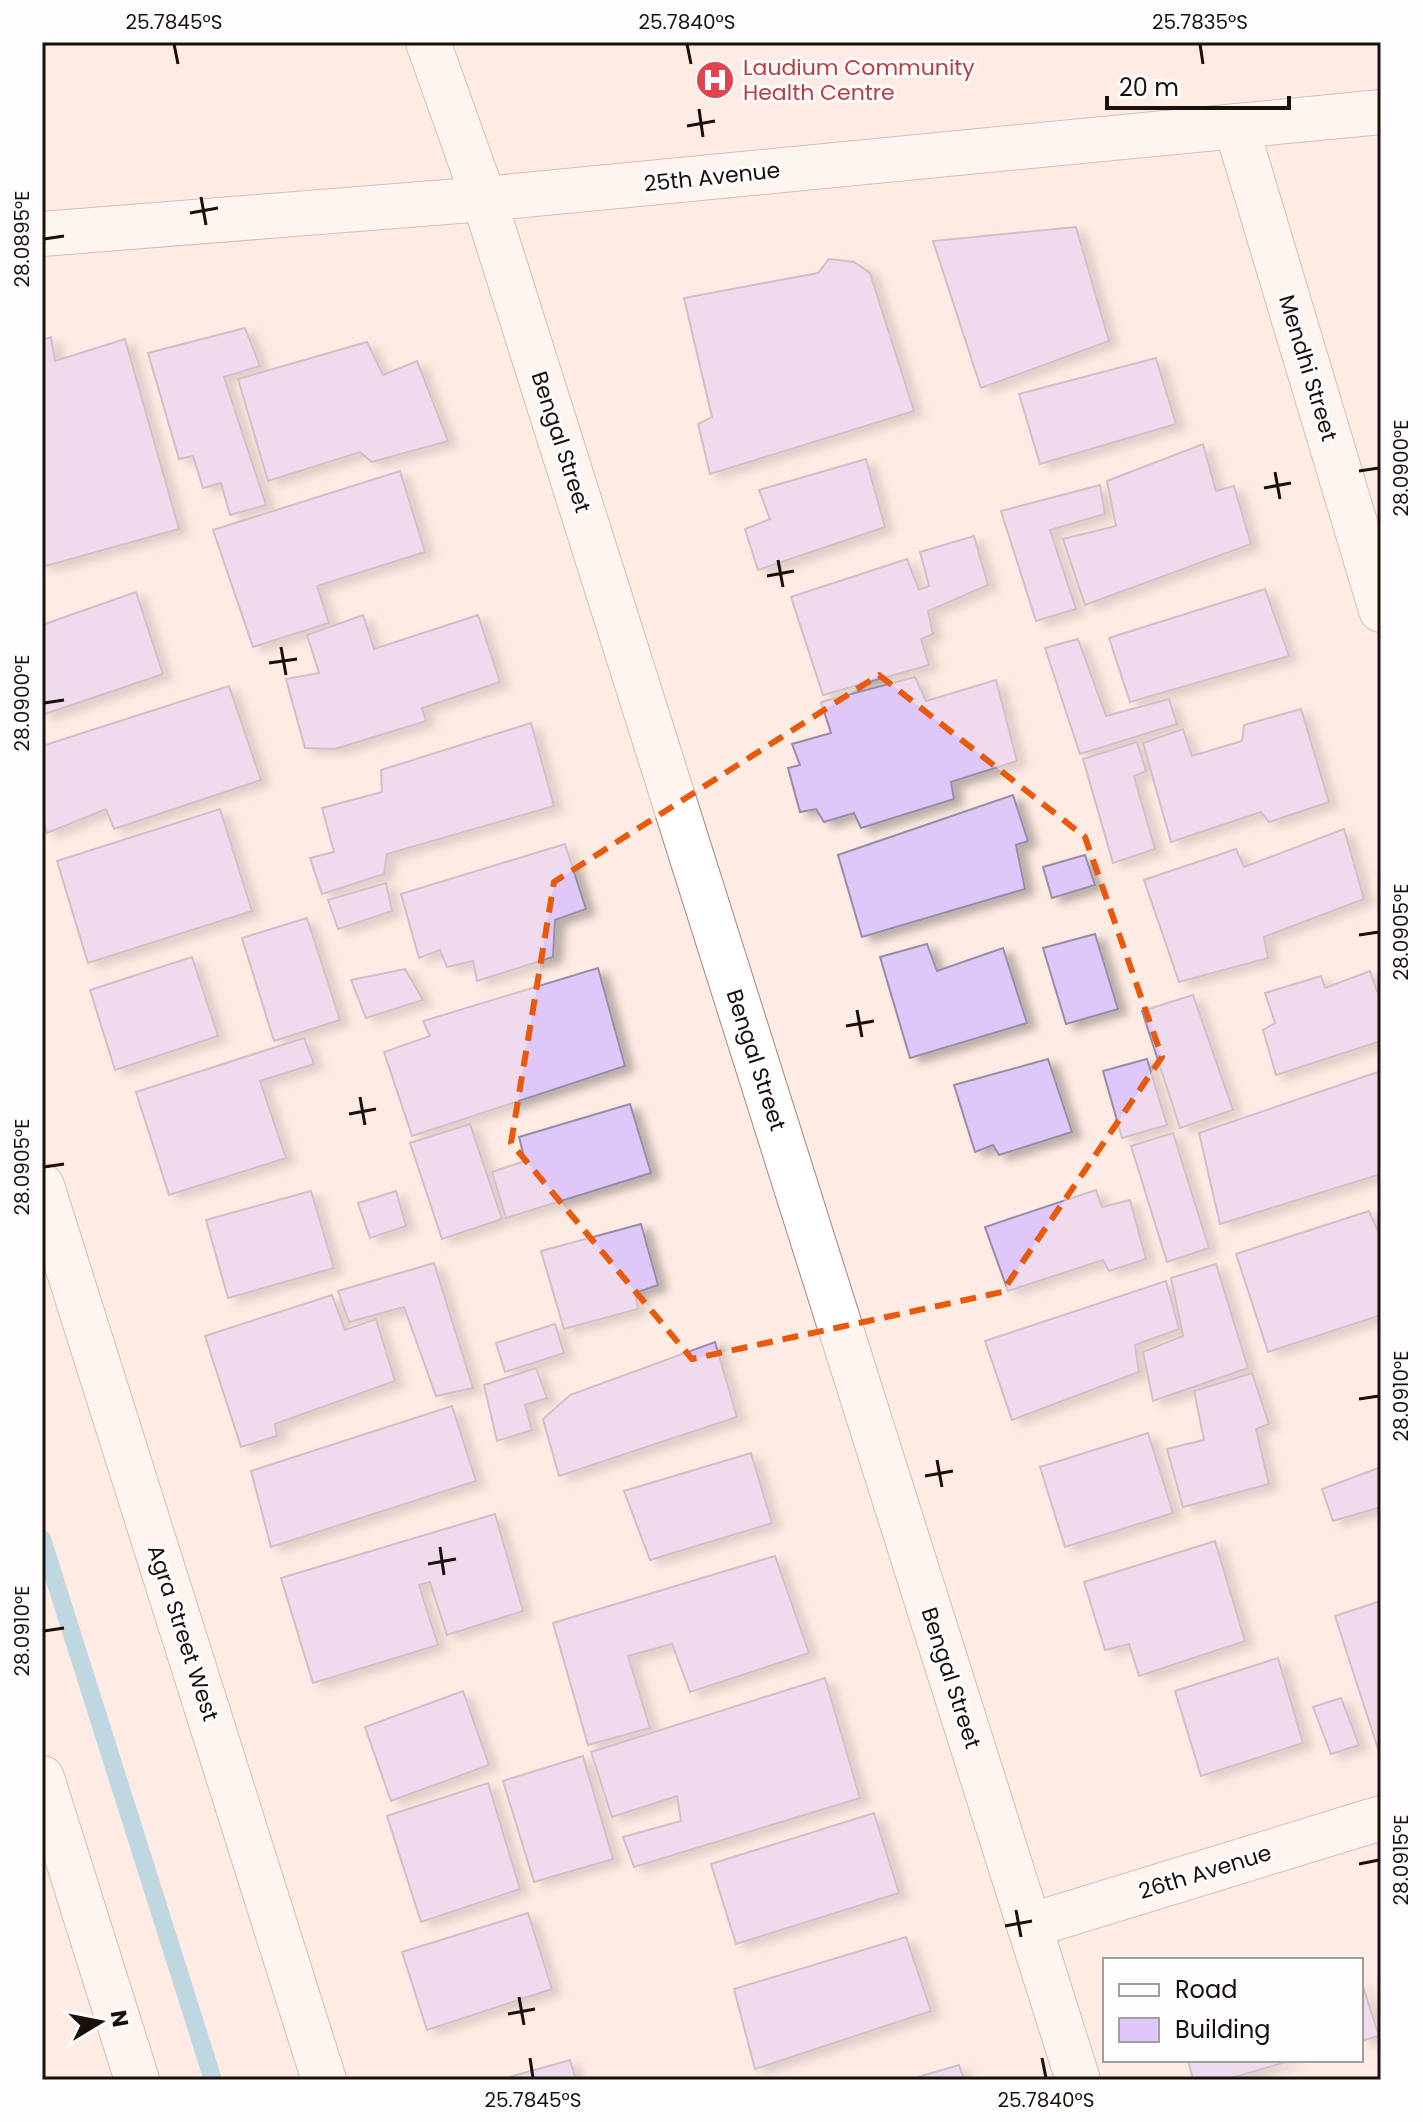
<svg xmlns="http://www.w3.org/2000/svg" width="1423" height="2122" viewBox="0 0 1423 2122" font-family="Poppins,sans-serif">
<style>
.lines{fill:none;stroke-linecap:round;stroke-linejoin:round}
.stream{stroke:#71bede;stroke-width:18}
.building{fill:#dec8f9;stroke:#988da6;stroke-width:2;filter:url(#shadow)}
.street-casing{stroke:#a3877b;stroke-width:46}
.street{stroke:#fff;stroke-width:44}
.marked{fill:none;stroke:#e8590c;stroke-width:6;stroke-dasharray:16 10;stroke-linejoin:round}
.ticks{fill:none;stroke:#1a100b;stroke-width:3}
.labels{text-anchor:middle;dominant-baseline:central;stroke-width:6;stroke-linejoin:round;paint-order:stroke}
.health-label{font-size:22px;fill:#be3a42;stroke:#fdfdfd;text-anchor:start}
.street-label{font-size:22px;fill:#1a100b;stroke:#fdfdfd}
.neatline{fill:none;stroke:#1a100b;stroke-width:3}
.ticks-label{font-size:20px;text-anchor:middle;fill:#1a100b}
</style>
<defs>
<filter id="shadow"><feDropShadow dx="9" dy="5" stdDeviation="4" flood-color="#0004"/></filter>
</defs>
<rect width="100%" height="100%" fill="#feebe3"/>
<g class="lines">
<!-- stream -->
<path class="stream" d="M 42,1539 L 213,2080"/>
</g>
<!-- building -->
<g class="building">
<path d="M 1076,227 L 1109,341 L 981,388 L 933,241 Z"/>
<path d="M 829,259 L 854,262 L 870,273 L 914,411 L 710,474 L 698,424 L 712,417 L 684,298 L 818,273 Z"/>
<path d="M 245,328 L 260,366 L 224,377 L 266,505 L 230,515 L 221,483 L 203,488 L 193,456 L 179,459 L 148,353 Z"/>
<path d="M 51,337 L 55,361 L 125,339 L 179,529 L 42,567 L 42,340 Z"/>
<path d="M 367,342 L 383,375 L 417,361 L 448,441 L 372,462 L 360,452 L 268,481 L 238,379 Z"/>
<path d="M 1156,358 L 1176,424 L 1040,464 L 1019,394 Z"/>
<path d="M 1203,444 L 1216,491 L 1234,486 L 1251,544 L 1085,605 L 1063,539 L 1116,526 L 1107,481 Z"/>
<path d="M 866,459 L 885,527 L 758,570 L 745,529 L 770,519 L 759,490 Z"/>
<path d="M 400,471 L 425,552 L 317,586 L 329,623 L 253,647 L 213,530 Z"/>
<path d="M 1100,485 L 1105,514 L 1050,530 L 1076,609 L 1036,621 L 1001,511 Z"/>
<path d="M 974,536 L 988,585 L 928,611 L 933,634 L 921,639 L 929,665 L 823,695 L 791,597 L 907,559 L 919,590 L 929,586 L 920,552 Z"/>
<path d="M 1265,589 L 1289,656 L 1130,702 L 1109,638 Z"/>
<path d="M 136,592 L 163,674 L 42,715 L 42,625 Z"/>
<path d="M 363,615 L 374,649 L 478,615 L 500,682 L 422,708 L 426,721 L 335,749 L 305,748 L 286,679 L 319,673 L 307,635 Z"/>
<path d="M 1078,639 L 1106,716 L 1169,699 L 1177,724 L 1080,754 L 1045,648 Z"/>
<path d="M 915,677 L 926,701 L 996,680 L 1017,761 L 951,782 L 954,799 L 861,828 L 854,813 L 824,822 L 816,809 L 800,812 L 788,768 L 800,765 L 792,744 L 831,733 L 821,702 Z"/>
<path d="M 229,686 L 261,780 L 114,829 L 106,809 L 47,833 L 42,816 L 42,746 Z"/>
<path d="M 1301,709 L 1329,802 L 1269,822 L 1261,812 L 1171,842 L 1143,743 L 1183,729 L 1192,756 L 1242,741 L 1244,725 Z"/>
<path d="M 531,723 L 554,806 L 387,854 L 384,874 L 322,894 L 310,858 L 334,852 L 322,808 L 382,792 L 381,770 Z"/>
<path d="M 1137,742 L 1146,771 L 1134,776 L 1155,849 L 1113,863 L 1083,759 Z"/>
<path d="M 1013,795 L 1028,841 L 1016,845 L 1025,889 L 862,937 L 838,855 Z"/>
<path d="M 220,809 L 252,911 L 88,963 L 57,861 Z"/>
<path d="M 1344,829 L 1364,899 L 1264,937 L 1268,958 L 1179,982 L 1144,880 L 1236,849 L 1244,867 Z"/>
<path d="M 565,844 L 586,909 L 555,920 L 553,957 L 477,981 L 473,961 L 447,967 L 440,950 L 419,958 L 401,894 Z"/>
<path d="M 1085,855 L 1095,885 L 1052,898 L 1043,867 Z"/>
<path d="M 386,883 L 392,911 L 338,929 L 328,900 Z"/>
<path d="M 307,918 L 340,1020 L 274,1041 L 242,938 Z"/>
<path d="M 1095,934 L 1118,1009 L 1066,1024 L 1043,948 Z"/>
<path d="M 927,944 L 937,971 L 1003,948 L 1027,1023 L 910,1058 L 880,957 Z"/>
<path d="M 192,957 L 218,1036 L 115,1070 L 90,990 Z"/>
<path d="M 598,968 L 625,1066 L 412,1136 L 384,1052 L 430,1036 L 423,1021 Z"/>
<path d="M 405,969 L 423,1000 L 366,1018 L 351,980 Z"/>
<path d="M 1370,971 L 1381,1002 L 1381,1041 L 1276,1075 L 1263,1030 L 1275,1023 L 1265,993 L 1321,976 L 1325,988 Z"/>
<path d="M 1193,995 L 1233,1110 L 1180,1128 L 1142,1011 Z"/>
<path d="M 304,1038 L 314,1064 L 260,1081 L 286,1158 L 169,1195 L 136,1092 Z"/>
<path d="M 1048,1059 L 1072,1132 L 999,1155 L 993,1145 L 975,1152 L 954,1085 Z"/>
<path d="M 1147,1059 L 1167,1125 L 1122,1138 L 1103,1071 Z"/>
<path d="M 1381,1071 L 1381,1174 L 1220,1224 L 1199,1133 Z"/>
<path d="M 630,1104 L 651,1173 L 506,1218 L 492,1172 L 525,1161 L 519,1137 Z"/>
<path d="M 470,1124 L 502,1219 L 442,1239 L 410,1143 Z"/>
<path d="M 1173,1133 L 1209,1248 L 1167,1262 L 1131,1146 Z"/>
<path d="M 1096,1190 L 1102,1207 L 1130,1200 L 1146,1259 L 1109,1271 L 1103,1260 L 1008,1291 L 985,1227 Z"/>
<path d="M 311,1191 L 334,1268 L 228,1298 L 206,1220 Z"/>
<path d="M 396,1191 L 406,1226 L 370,1238 L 358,1203 Z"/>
<path d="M 1369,1211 L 1379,1234 L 1381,1233 L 1381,1315 L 1268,1352 L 1236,1254 Z"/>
<path d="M 641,1224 L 658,1285 L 635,1293 L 638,1309 L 564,1329 L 541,1251 Z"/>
<path d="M 434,1263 L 473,1388 L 436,1396 L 404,1307 L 349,1322 L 338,1291 Z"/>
<path d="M 1216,1264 L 1248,1368 L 1153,1401 L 1143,1352 L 1183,1336 L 1171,1278 Z"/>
<path d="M 1166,1281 L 1179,1329 L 1135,1345 L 1139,1372 L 1012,1420 L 985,1341 Z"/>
<path d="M 332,1295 L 345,1330 L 376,1319 L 395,1381 L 275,1424 L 277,1436 L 241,1447 L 205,1336 Z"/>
<path d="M 555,1324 L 564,1353 L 505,1372 L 496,1343 Z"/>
<path d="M 715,1342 L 737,1417 L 559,1476 L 543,1419 L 570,1395 Z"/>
<path d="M 536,1368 L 547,1398 L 525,1405 L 532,1430 L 497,1441 L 484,1385 Z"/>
<path d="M 1252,1373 L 1269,1424 L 1256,1429 L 1269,1484 L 1183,1507 L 1167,1449 L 1204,1440 L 1194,1391 Z"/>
<path d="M 452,1406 L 476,1481 L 271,1547 L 251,1471 Z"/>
<path d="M 1148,1433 L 1173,1513 L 1065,1547 L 1040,1467 Z"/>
<path d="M 751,1453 L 772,1523 L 650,1560 L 624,1491 Z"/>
<path d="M 1381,1467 L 1381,1507 L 1333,1521 L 1322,1489 Z"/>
<path d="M 495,1514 L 523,1611 L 447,1635 L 430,1582 L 419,1585 L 438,1645 L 313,1683 L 281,1578 Z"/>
<path d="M 1215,1541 L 1245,1641 L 1139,1676 L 1129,1644 L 1105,1650 L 1084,1582 Z"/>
<path d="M 775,1556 L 809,1653 L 690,1692 L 672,1644 L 628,1656 L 650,1728 L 588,1745 L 553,1623 Z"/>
<path d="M 1381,1601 L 1381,1758 L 1335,1616 Z"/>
<path d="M 1278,1658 L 1303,1743 L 1201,1776 L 1175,1691 Z"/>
<path d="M 825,1678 L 860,1798 L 634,1867 L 623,1837 L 681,1821 L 677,1796 L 612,1817 L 591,1752 Z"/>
<path d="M 463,1691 L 489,1765 L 391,1801 L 365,1727 Z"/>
<path d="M 1341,1698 L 1359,1745 L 1331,1754 L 1313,1707 Z"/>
<path d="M 583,1756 L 613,1859 L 534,1882 L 503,1781 Z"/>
<path d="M 488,1783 L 520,1889 L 421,1922 L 387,1816 Z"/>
<path d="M 874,1813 L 899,1893 L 736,1944 L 711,1864 Z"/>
<path d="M 528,1913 L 552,1989 L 427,2030 L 402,1952 Z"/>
<path d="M 906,1937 L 931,2011 L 755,2069 L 734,1989 Z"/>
<path d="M 1361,1980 L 1379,2036 L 1361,2041 Z"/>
<path d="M 570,2060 L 576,2080 L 499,2080 Z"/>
<path d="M 1188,2060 L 1293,2060 L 1224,2080 L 1193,2080 Z"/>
<path d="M 959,2065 L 964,2080 L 908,2080 Z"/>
</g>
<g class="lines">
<defs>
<g id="street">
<path d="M 428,42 L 484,199 L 1078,2080"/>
<path d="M 1236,126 L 1381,610"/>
<path d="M 42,234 L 484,199 L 1381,112"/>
<path d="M 42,1186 L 324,2080"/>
<path d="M 42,1778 L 137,2080"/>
<path d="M 1029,1926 L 1381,1818"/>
</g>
</defs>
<!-- street casing -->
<use href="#street" class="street-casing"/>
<!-- street -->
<use href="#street" class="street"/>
</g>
<!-- marked area -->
<path d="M0 0H1423V2122H0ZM 879,675 L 1085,837 L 1162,1057 L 1002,1292 L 692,1359 L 511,1143 L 554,882 Z" fill="#feebe3" fill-opacity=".55" fill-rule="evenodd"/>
<path class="marked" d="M 879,675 L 1085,837 L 1162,1057 L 1002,1292 L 692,1359 L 511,1143 L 554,882 Z"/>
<!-- ticks -->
<path class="ticks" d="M 174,44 L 178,64M 687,44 L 691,64M 1200,44 L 1203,64M 699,109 L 703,137M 687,126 L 715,121M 201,197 L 206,225M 190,213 L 218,208M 44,239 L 64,236M 1359,471 L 1379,468M 1275,472 L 1280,499M 1264,488 L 1291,483M 778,560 L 783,587M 767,576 L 794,571M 281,647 L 286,675M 269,663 L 297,659M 44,703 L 64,700M 1359,935 L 1379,932M 857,1010 L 862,1037M 846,1026 L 874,1021M 360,1097 L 365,1125M 349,1114 L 376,1109M 44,1167 L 64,1164M 1359,1399 L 1379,1396M 937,1460 L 942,1487M 925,1476 L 953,1471M 440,1547 L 444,1575M 428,1564 L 456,1559M 44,1631 L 64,1628M 1359,1864 L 1379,1860M 1016,1910 L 1021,1937M 1005,1926 L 1032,1921M 519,1997 L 524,2025M 508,2014 L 535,2009M 530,2058 L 533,2078M 1042,2058 L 1046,2078"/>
<!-- icons -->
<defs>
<symbol id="hospital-disc" viewBox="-11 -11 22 22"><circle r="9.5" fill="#e0444e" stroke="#fdfdfd"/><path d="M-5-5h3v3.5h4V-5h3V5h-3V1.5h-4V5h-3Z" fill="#fff"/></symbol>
</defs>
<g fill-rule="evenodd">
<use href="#hospital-disc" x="693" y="58" width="44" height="44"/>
</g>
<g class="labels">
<!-- health labels -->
<g class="health-label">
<text x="743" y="67">Laudium Community<tspan x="743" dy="25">Health Centre</tspan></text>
</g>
<!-- street labels -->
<g class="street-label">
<text transform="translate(712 177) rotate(-6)">25th Avenue</text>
<text transform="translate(1308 368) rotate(73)">Mendhi Street</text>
<text transform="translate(561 442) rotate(72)">Bengal Street</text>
<text transform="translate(756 1060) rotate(72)">Bengal Street</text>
<text transform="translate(183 1633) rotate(72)">Agra Street West</text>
<text transform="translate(951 1678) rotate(72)">Bengal Street</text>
<text transform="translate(1205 1872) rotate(-17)">26th Avenue</text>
</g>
</g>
<!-- border -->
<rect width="1423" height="2122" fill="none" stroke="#fdfdfd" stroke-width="88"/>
<!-- legend -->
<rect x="1103" y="1958" width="260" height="104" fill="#fdfdfd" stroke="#a29e9c" stroke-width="2"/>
<rect x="1119" y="1984" width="40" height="12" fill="#ffffff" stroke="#a29e9c" stroke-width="2"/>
<text x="1175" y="1998" font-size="24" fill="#1a100b">Road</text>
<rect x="1119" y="2018" width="40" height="24" fill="#dec8f9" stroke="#a29e9c" stroke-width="2"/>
<text x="1175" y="2038" font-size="24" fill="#1a100b">Building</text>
<!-- north arrow -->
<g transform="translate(100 2022) rotate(80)" stroke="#fdfdfd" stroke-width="6" paint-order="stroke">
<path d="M0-6L14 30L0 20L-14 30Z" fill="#1a100b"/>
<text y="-12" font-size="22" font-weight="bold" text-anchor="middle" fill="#1a100b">N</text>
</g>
<!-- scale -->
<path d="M1107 96v12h182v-12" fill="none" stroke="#1a100b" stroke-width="4"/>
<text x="1119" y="96" font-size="24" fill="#1a100b" stroke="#fdfdfd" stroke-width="6" paint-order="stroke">20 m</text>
<rect x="44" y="44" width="1335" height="2034" class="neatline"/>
<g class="ticks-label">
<text x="174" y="29">25.7845°S</text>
<text x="687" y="29">25.7840°S</text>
<text x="1200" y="29">25.7835°S</text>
<text transform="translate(22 239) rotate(-90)" y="7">28.0895°E</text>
<text transform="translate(1401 468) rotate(-90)" y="7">28.0900°E</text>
<text transform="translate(22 703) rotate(-90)" y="7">28.0900°E</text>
<text transform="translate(1401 932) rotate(-90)" y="7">28.0905°E</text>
<text transform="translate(22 1167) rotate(-90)" y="7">28.0905°E</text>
<text transform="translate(1401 1396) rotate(-90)" y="7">28.0910°E</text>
<text transform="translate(22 1631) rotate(-90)" y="7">28.0910°E</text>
<text transform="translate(1401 1860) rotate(-90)" y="7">28.0915°E</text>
<text x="533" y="2107">25.7845°S</text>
<text x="1046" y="2107">25.7840°S</text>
</g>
</svg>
